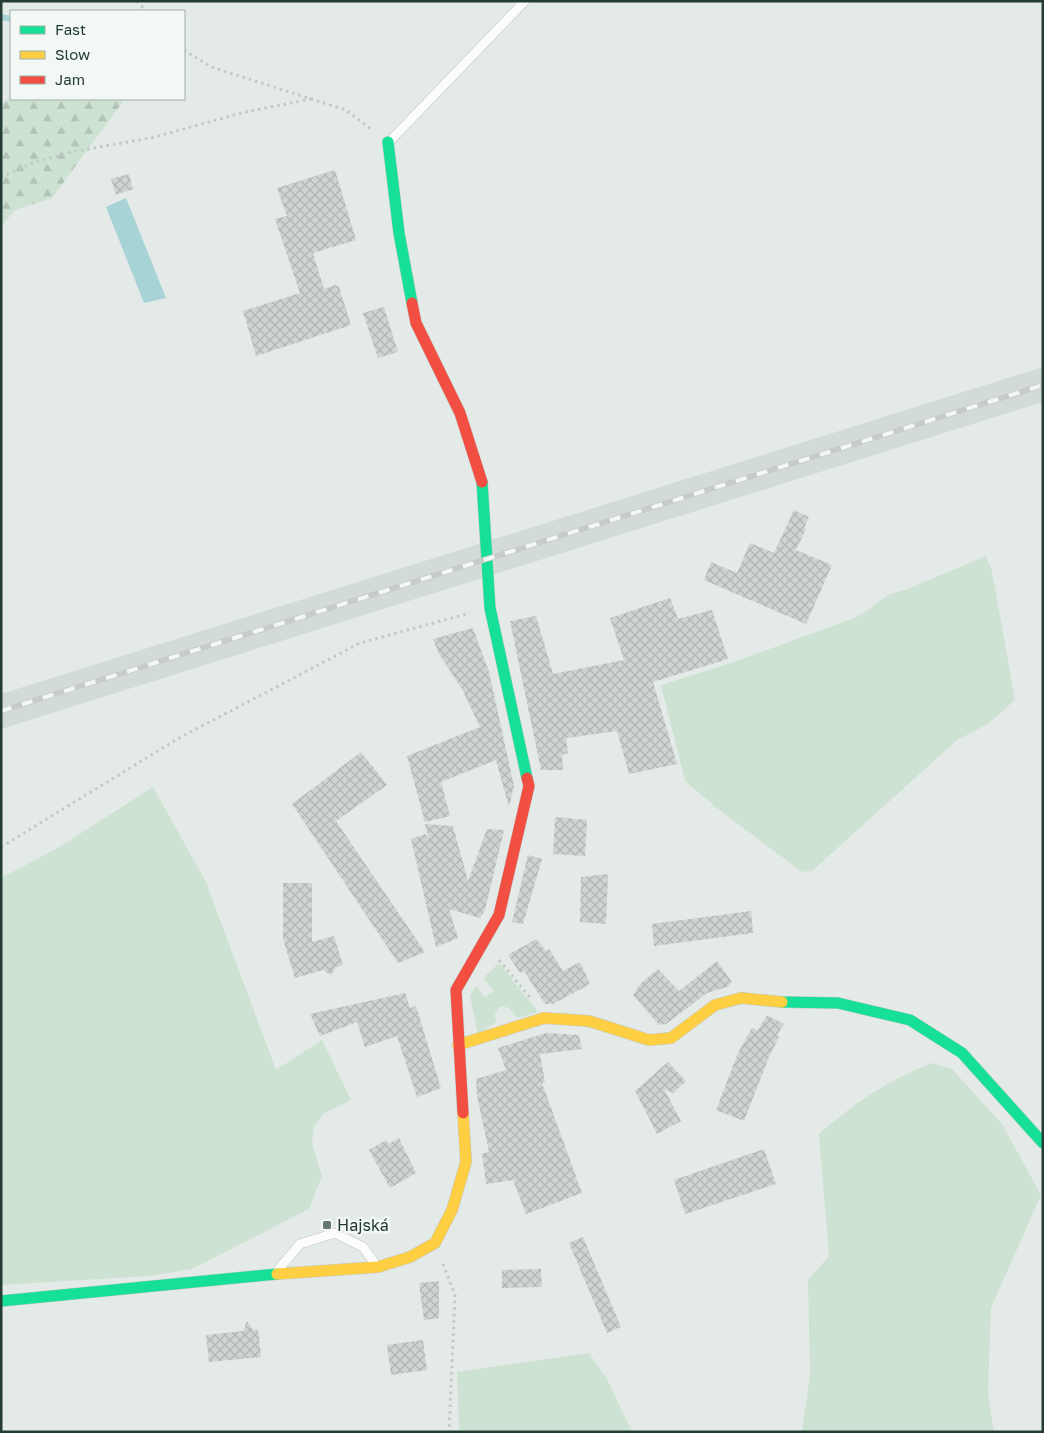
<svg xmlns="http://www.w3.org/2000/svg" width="1044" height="1433" viewBox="0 0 1044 1433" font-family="'Golos Text',sans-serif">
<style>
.built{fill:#d2dbd7}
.grass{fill:#cee2d3}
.forest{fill:url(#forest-firs)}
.water{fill:#a7d2d6}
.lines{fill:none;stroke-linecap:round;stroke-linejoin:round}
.stream{stroke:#a7d2d6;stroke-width:6}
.building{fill:url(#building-cross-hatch)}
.lane-casing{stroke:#c1c7c4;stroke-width:10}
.fast-casing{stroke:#c0c7c4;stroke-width:12}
.slow-casing{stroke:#c0c7c4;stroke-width:12}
.jam-casing{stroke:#c0c7c4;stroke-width:12}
.path{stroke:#c1cac5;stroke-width:3;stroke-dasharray:2.5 4;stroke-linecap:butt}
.lane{stroke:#fbfcfb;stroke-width:9}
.fast{stroke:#16e098;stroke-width:11}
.slow{stroke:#ffcf43;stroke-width:11}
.jam{stroke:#f24e42;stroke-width:11}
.rail-casing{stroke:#c7cbc9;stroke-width:5.5}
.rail{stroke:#f3f8f5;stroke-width:4;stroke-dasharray:11;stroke-linecap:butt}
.poi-dot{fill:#677973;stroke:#f3f8f5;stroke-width:2}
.labels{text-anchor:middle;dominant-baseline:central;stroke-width:5;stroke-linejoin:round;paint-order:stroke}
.poi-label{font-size:16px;fill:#233c34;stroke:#f3f8f5;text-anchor:start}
</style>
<defs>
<pattern id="forest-firs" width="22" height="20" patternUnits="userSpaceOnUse" patternTransform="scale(1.25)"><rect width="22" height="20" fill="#cee2d3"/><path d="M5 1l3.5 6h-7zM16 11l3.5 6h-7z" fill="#b1c3b6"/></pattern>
<pattern id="building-cross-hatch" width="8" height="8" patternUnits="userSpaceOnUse" patternTransform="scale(1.25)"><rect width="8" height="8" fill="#cfd3d1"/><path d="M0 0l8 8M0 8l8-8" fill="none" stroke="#b1b6b4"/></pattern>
</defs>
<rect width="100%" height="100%" fill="#e4eae7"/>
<!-- built -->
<path class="built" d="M 1043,367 L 1043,402 L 1,729 L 1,694 Z"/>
<!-- grass -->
<g class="grass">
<path d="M 986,556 L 992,571 L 1015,700 L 989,723 L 956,741 L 812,871 L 802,872 L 718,809 L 685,781 L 661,685 L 734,662 L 857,617 L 890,594 L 905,590 Z"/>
<path d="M 153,787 L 206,882 L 276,1070 L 322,1040 L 351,1100 L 323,1114 L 314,1127 L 312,1144 L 322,1176 L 309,1209 L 192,1269 L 150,1276 L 1,1285 L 1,878 L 56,849 Z"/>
<path d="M 499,963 L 538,1012 L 518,1018 L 509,1008 L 500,1006 L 495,1013 L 496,1022 L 478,1034 L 470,996 L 476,986 L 485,997 L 494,991 L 483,978 Z"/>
<path d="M 932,1063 L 952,1069 L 1002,1124 L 1041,1195 L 991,1308 L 988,1394 L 994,1432 L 802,1432 L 810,1375 L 808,1280 L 829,1256 L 819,1134 C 853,1104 889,1079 932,1063 Z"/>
<path d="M 589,1353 L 608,1381 L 632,1432 L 459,1432 L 457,1372 Z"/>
</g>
<!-- forest -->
<path class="forest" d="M 11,96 L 11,99 L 125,99 L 52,198 L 15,210 L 1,227 L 1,105 Z"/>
<!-- water -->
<path class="water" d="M 126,198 L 166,298 L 144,303 L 106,207 Z"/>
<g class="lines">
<!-- stream -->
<path class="stream" d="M 1,17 L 11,19"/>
</g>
<!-- building -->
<g class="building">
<path d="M 335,170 L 356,240 L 313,253 L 324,289 L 335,285 L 339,287 L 351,325 L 256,356 L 243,311 L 300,293 L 275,219 L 287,216 L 277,188 Z"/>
<path d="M 129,174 L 133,189 L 116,195 L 111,179 Z"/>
<path d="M 384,307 L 398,352 L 378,358 L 363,313 Z"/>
<path d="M 794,510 L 809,517 L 804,528 L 806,529 L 796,550 L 832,565 L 806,624 L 704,580 L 711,562 L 737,573 L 750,543 L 774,553 Z"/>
<path d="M 670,598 L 678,619 L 712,610 L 728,659 L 653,682 L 677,764 L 629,774 L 617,731 L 566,738 L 568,753 L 562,755 L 563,770 L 541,770 L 510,621 L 536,616 L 553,674 L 624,660 L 610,618 Z"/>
<path d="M 473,628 L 489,672 L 514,786 L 509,807 L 496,760 L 441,782 L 450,816 L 425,822 L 407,756 L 480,727 L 462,689 L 439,654 L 433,639 Z"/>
<path d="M 361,752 L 387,785 L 336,821 L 425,952 L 398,963 L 292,804 Z"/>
<path d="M 555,817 L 587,820 L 585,856 L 553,854 Z"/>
<path d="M 425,824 L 453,826 L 468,881 L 487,829 L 504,830 L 485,910 L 480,918 L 449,909 L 458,938 L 436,947 L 411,839 L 425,834 L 429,840 Z"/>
<path d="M 528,855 L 542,859 L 523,924 L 512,922 Z"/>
<path d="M 608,874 L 606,924 L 580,922 L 581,877 Z"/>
<path d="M 283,883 L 312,883 L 312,942 L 334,936 L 343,965 L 336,967 L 331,975 L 323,970 L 295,978 L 283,939 Z"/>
<path d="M 751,911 L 753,933 L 654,946 L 652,924 Z"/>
<path d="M 536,939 L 546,951 L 549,949 L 563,971 L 580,962 L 590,984 L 553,1004 L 545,1004 L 524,971 L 520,973 L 508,955 Z"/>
<path d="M 717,961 L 732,982 L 727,987 L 707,993 L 666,1024 L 659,1025 L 633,995 L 641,983 L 658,969 L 679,991 Z"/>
<path d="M 405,993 L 410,1008 L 416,1006 L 441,1088 L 417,1097 L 397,1036 L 365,1047 L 357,1022 L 320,1036 L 310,1014 Z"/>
<path d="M 767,1015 L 784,1024 L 777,1035 L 779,1037 L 769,1057 L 744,1121 L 716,1110 L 738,1053 L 752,1028 L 758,1030 Z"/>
<path d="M 546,1033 L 579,1035 L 582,1049 L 540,1054 L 545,1082 L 542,1083 L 582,1193 L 526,1214 L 513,1180 L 486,1184 L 482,1154 L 489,1152 L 477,1096 L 476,1079 L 506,1070 L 498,1048 Z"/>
<path d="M 668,1062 L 686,1081 L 673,1093 L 664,1089 L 681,1121 L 657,1134 L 635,1091 Z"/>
<path d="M 399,1138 L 416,1173 L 390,1188 L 369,1150 L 386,1140 L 388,1144 Z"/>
<path d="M 764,1149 L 776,1184 L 685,1214 L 674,1180 Z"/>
<path d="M 583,1237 L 621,1327 L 607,1333 L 569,1243 Z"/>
<path d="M 541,1269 L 542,1287 L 502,1288 L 502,1270 Z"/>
<path d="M 439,1281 L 439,1318 L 424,1320 L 419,1283 Z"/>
<path d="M 247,1321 L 253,1330 L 258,1329 L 261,1357 L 209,1362 L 206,1335 L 243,1331 Z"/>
<path d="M 423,1340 L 427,1370 L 391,1375 L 387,1345 Z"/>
</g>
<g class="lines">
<defs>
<g id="lane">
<path d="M 389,142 L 525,1"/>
<path d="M 278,1270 L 300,1244 L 335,1233 L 363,1247 L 376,1265"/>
</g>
<g id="fast">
<path d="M 388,142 L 399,233 L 412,303"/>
<path d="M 482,482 L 490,608 L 527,778"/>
<path d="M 782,1002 L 838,1003 L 910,1020 L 962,1053 L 1043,1143"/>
<path d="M 1,1301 L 277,1274"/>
</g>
<g id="slow">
<path d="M 458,1045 L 544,1018 L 589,1021 L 649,1040 L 671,1038 L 715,1005 L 741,998 L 782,1002"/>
<path d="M 277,1274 L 378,1267 L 410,1257 L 435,1243 L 452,1210 L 466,1162 L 463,1113"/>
</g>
<g id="jam">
<path d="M 412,303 L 416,323 L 460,413 L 482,482"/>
<path d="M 463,1113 L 456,990 L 499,915 L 529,786 L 527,778"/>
</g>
</defs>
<!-- lane casing -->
<use href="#lane" class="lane-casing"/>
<!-- fast casing -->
<use href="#fast" class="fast-casing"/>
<!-- slow casing -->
<use href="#slow" class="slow-casing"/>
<!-- jam casing -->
<use href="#jam" class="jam-casing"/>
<!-- path -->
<g class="path">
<path d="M 137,1 L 146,11"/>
<path d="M 184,50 L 211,67 L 346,110 L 372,130"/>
<path d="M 1,177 L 35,162 L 72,152 L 155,137 L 245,112 L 311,99"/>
<path d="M 1,847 L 179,738 L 360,643 L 470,613"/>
<path d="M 499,960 L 532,1000"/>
<path d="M 443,1264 L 455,1295 L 449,1432"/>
</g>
<!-- lane -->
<use href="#lane" class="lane"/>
<!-- fast -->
<use href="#fast" class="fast"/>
<!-- slow -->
<use href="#slow" class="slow"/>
<!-- jam -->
<use href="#jam" class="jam"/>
<defs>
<path id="rail" d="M 1,711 L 1043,385"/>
</defs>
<!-- rail casing -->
<use href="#rail" class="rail-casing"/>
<!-- rail -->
<use href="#rail" class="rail"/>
</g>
<!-- markers -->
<rect class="poi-dot" x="322" y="1220" width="10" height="10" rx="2.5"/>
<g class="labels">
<!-- poi labels -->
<g class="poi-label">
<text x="337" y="1225">Hajská</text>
</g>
</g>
<!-- border -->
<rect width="1044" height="1433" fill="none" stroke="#233c34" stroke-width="5"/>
<!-- legend -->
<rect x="10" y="10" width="175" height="90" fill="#f3f8f5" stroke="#a0ada8"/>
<rect x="20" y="26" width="25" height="8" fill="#16e098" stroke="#a0ada8"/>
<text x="55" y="35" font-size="15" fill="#233c34">Fast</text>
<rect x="20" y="51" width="25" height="8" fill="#ffcf43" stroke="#a0ada8"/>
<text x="55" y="60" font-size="15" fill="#233c34">Slow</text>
<rect x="20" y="76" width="25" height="8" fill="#f24e42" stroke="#a0ada8"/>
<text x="55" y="85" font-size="15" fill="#233c34">Jam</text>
</svg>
